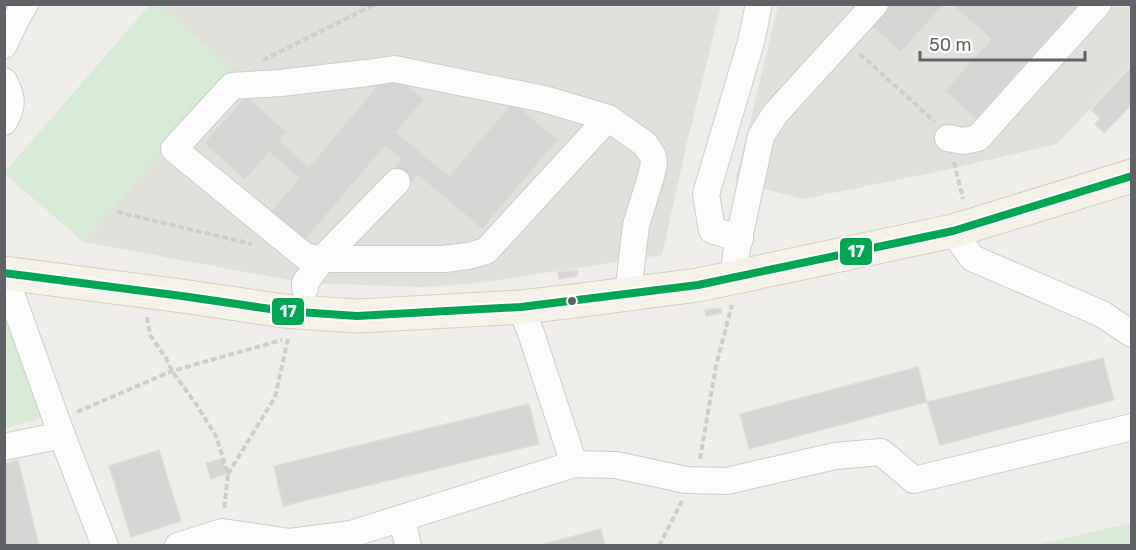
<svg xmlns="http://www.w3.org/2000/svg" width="1136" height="550" viewBox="0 0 1136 550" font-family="Rubik,sans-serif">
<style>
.education{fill:#e2e0da}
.green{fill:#d8ebd6}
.building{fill:#d6d5d3;stroke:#deddd9;stroke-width:1.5}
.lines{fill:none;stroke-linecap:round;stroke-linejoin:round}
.minor-casing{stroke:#cbcccc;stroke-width:28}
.major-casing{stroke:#d7ceb8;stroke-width:35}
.path{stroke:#cacfcc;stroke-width:4;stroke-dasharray:6 3;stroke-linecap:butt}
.minor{stroke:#fdfcfc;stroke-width:26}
.major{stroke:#f4f2e9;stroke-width:33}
.bus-1-casing{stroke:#fff;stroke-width:12}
.bus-1{stroke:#00a651;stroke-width:8}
.bus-dot{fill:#5f6368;stroke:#fff;stroke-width:2}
.line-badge{stroke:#fff;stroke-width:2}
.badge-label{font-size:16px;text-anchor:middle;font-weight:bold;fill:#fff}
</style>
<rect width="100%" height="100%" fill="#efeeea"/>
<!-- education -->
<g class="education">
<path d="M 150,5 L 721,5 L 686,147 L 662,255 L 478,283 L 422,287 L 305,283 L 84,242 L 5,174 L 5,172 Z"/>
<path d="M 778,5 L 1131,5 L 1131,65 L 1057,144 L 932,173 L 803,199 L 735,181 L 748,131 Z"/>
</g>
<!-- green -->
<g class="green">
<path d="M 150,5 L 160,5 L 234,69 L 84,242 L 5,174 L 5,172 Z"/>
<path d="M 4,298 L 48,416 L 5,428 L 4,428 Z"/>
<path d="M 1131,523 L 1131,545 L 1036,545 Z"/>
</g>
<!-- building -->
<g class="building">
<path d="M 889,4 L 944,4 L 901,52 L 870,25 Z"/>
<path d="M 952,4 L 1079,4 L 976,119 L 945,91 L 991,39 Z"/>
<path d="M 1132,66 L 1132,104 L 1104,133 L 1095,124 L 1100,118 L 1091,110 Z"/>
<path d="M 390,71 L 424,100 L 396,132 L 449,176 L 513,102 L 558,140 L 482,229 L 418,175 L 409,185 L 392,171 L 401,159 L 385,146 L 301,245 L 267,216 L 299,178 L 269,152 L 245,180 L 204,143 L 246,96 L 287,132 L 279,141 L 309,167 Z"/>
<path d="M 577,270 L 578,276 L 559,279 L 558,272 Z"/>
<path d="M 721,308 L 722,313 L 706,316 L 705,310 Z"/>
<path d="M 1103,358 L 1114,400 L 940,445 L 927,402 Z"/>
<path d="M 918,367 L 927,402 L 749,449 L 740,414 Z"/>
<path d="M 529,404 L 539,444 L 283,506 L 274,466 Z"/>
<path d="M 159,450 L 181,521 L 131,537 L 109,466 Z"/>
<path d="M 222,459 L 226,474 L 211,479 L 206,463 Z"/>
<path d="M 18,460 L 39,546 L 4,546 L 4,464 Z"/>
<path d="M 601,529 L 605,546 L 536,546 Z"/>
</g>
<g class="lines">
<defs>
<g id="minor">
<path d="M 4,45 L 16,19 L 25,4"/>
<path d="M 4,81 C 13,97 13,107 4,122"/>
<path d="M 608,118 L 544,99 L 394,69 L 367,73 L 280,83 L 232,86 L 174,149 L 306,257 L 322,259 L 444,259 L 468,256 L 486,251 L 608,118 L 645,144 L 653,156 L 654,164 L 650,180 L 636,225 L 628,294"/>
<path d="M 948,138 L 963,141 L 978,138 L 1098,4"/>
<path d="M 953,231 L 972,258 L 1102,314 L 1132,334"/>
<path d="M 740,239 L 712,230 L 706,194 L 751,42 L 759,4"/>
<path d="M 733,278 L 737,248 L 761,136 L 775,114 L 875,4"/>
<path d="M 4,281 L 13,299 L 61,433 L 105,546"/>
<path d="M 305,288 L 305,283 L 322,259 L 397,182"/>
<path d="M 521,307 L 532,336 L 574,464"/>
<path d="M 4,447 L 62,435"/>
<path d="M 402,519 L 408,546"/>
<path d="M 178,546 L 222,532 L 290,542 L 351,534 L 574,464 L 616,465 L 686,480 L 727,481 L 835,456 L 881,452 L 914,480 L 1132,427"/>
</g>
<path id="major" d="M 4,273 L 182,296 L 284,311 L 357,316 L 521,307 L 574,301 L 698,285 L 953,231 L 1132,176"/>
</defs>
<!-- minor casing -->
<use href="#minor" class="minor-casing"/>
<!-- major casing -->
<use href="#major" class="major-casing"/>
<!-- path -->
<g class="path">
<path d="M 860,54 L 935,122"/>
<path d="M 263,60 L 375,4"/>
<path d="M 954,162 L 963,199"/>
<path d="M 117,212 L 252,244"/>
<path d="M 147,317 L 150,335 L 166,358 L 172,371 L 196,404 L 216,436 L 228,474 L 224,510"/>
<path d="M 77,412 L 172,371 L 282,340"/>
<path d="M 700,459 L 716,366 L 732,305"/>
<path d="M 228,474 L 275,397 L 288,339"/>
<path d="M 659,546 L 682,501"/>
</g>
<!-- minor -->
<use href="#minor" class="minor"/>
<!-- major -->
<use href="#major" class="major"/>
<defs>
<path id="bus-1" d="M 4,273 L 182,296 L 284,311 L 357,316 L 521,307 L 698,285 L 953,231 L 1132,176"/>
</defs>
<!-- bus-1 casing -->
<use href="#bus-1" class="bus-1-casing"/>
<!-- bus-1 -->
<use href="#bus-1" class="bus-1"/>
</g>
<!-- markers -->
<circle class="bus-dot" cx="572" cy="301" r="5"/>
<g class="line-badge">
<rect x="839" y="237" width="34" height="29" rx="6" fill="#00a651"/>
<rect x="271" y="297" width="34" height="29" rx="6" fill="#00a651"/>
</g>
<g class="badge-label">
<text x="856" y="257">17</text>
<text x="288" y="317">17</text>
</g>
<!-- border -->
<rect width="1136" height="550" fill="none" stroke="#5f6368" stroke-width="12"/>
<!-- scale -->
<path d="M920 51v9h165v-9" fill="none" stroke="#5f6368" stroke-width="3"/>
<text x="929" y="51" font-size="18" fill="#5f6368" stroke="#ffffff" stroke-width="4.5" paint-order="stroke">50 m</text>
</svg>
